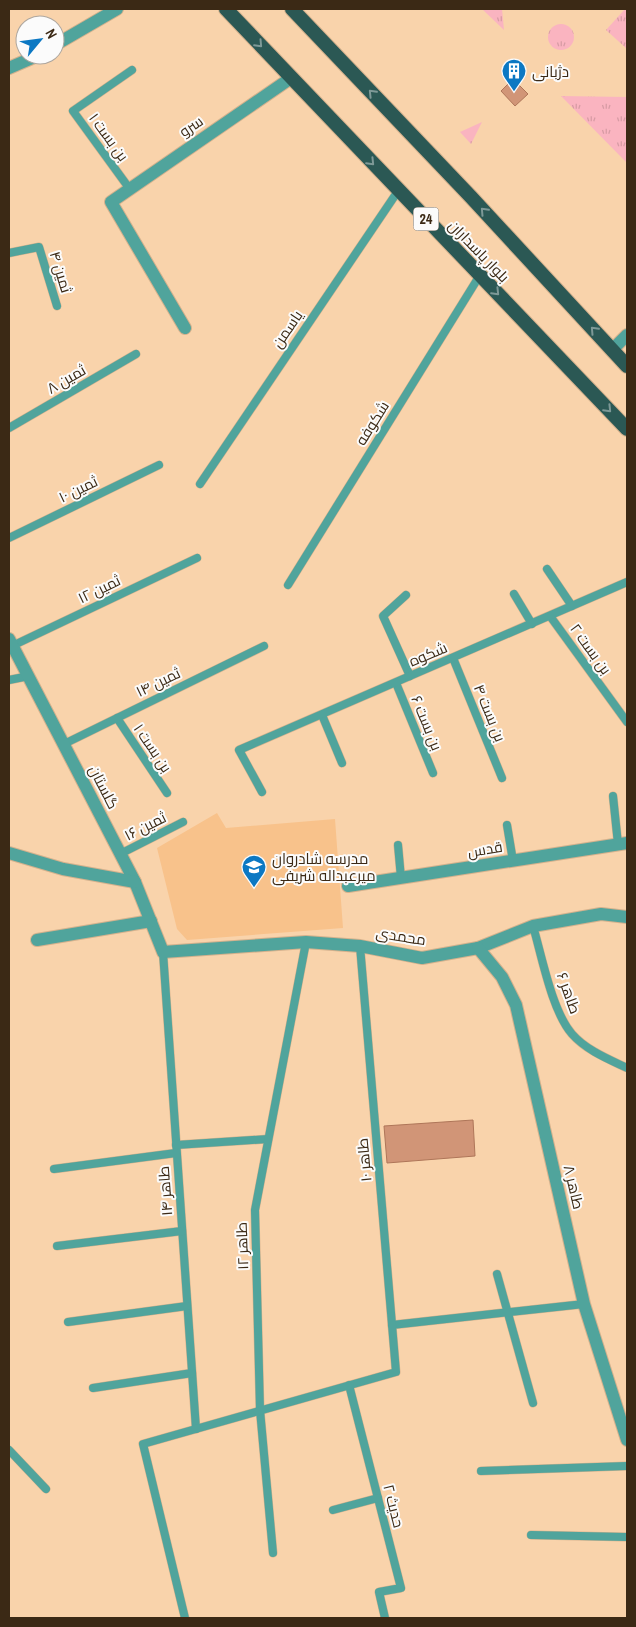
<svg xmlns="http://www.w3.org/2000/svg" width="636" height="1627" viewBox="0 0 636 1627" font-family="'Archivo Narrow',Cairo,sans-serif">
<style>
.built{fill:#f8c28b}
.grass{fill:url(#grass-tufts)}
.building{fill:#d19577;stroke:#af7659}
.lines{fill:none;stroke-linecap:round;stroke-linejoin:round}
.service-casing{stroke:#d3b18d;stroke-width:9}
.minor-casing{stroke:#d3b18d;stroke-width:14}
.trunk-casing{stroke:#d3b18d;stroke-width:16}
.service{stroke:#50a49c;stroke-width:8}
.minor{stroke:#50a49c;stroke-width:12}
.trunk{stroke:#2b5854;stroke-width:14}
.oneway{stroke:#7e9997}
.labels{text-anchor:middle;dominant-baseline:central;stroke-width:4;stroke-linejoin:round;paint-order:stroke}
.shield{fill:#fbfbfb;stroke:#75685a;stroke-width:1}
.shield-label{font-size:14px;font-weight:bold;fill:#3b2915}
.poi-label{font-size:15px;fill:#3b2915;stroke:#fbfbfb;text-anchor:start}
.street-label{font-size:15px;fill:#3b2915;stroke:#fbfbfb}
</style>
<defs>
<pattern id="grass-tufts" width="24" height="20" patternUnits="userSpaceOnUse" patternTransform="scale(1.25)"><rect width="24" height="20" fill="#fab4c0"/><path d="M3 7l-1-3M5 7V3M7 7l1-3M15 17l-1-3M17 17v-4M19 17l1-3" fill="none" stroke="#d79ba4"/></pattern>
</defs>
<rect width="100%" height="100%" fill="#f9d3ab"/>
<!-- built -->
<path class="built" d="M 217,813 L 226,828 L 335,819 L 343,928 L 187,940 L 177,929 L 157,848 Z"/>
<!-- grass -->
<g class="grass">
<path d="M 482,9 L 502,9 L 504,30 Z"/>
<path d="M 625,9 L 627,9 L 627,49 L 606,30 Z"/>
<circle cx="561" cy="37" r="13"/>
<path d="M 561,96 L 627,97 L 627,163 Z"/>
<path d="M 482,122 L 471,144 L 460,132 Z"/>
</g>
<!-- building -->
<g class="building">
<path d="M 513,79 L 528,94 L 515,106 L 501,91 Z"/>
<path d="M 473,1120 L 475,1156 L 387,1163 L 384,1126 Z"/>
</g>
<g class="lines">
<defs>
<g id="service">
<path d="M 129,188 L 73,111 L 132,70"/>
<path d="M 9,253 L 39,247 L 57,306"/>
<path d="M 9,428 L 136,354"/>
<path d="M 200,484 L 398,191"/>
<path d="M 9,538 L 159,465"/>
<path d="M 547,569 L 572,606"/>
<path d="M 288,585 L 480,275"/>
<path d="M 514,594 L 532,624"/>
<path d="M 406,595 L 383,616 L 410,676"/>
<path d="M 550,616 L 627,722"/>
<path d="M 12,646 L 197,558"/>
<path d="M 453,658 L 502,778"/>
<path d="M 9,680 L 29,676"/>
<path d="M 396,683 L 433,773"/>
<path d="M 322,715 L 342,763"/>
<path d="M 117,718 L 167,793"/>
<path d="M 64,744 L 264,646"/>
<path d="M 262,792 L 239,750 L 627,582"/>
<path d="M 613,796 L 618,844"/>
<path d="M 507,825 L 513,861"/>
<path d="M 398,845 L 401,878"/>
<path d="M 120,854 L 183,822"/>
<path d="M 533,926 C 542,957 552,1011 572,1034 C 586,1050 608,1059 627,1068"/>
<path d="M 163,952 L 196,1429"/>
<path d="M 176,1145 L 268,1139"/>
<path d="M 54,1169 L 176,1153"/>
<path d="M 57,1246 L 182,1231"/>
<path d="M 497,1274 L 533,1403"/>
<path d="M 68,1322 L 187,1306"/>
<path d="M 392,1325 L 584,1304"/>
<path d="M 349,1385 L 401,1588 L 379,1592 L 385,1618"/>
<path d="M 93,1388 L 192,1373"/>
<path d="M 9,1450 L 46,1489"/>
<path d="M 481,1471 L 627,1466"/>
<path d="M 333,1510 L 378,1498"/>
<path d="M 531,1535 L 627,1537"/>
<path d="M 273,1553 L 260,1410 L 255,1210 L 306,942"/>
<path d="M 185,1618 L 143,1444 L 396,1372 L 360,946"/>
</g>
<g id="minor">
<path d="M 55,45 L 117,9"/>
<path d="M 9,68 L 39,55"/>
<path d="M 185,328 L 111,202 L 291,78"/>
<path d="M 612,350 L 627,335"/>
<path d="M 9,639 L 135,882 L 163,952 L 306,942 L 360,946 L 422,958 L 478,948 L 533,926 L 601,914 L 627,917"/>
<path d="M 9,853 L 63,869 L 135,882"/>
<path d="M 348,886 L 627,843"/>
<path d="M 37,940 L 151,921"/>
<path d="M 478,948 L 502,977 L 516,1005 L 584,1304 L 627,1440"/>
</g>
<g id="trunk">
<path d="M 226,9 L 627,429"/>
<path d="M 292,9 L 471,197 L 627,366"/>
</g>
</defs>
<!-- service casing -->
<use href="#service" class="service-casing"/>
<!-- minor casing -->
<use href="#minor" class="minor-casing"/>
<!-- trunk casing -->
<use href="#trunk" class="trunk-casing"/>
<!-- service -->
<use href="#service" class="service"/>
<!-- minor -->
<use href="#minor" class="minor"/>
<!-- trunk -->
<use href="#trunk" class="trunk"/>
</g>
<!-- one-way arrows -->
<defs><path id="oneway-chevron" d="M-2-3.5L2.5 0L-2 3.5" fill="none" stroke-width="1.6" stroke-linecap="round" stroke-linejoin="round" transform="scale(1.25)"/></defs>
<g class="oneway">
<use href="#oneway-chevron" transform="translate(259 44) rotate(47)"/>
<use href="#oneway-chevron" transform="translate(372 93) rotate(-134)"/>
<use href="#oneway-chevron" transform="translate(371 162) rotate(46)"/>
<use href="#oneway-chevron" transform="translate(484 211) rotate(-133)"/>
<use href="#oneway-chevron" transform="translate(496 292) rotate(46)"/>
<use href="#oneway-chevron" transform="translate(594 330) rotate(-133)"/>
<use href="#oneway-chevron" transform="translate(608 409) rotate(46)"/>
</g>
<!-- icons -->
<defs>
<symbol id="building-pin" viewBox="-11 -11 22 30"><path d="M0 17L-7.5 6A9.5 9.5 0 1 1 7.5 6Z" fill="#0c78c3" stroke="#fbfbfb"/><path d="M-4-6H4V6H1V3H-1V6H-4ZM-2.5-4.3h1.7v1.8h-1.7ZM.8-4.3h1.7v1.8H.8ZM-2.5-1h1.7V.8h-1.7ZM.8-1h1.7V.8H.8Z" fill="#fff"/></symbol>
<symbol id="school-pin" viewBox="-11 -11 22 30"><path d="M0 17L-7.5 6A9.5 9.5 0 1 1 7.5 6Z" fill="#0c78c3" stroke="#fbfbfb"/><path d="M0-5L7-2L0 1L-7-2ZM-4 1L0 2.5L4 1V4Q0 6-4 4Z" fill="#fff"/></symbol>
</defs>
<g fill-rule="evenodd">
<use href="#building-pin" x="500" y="57" width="28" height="38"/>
<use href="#school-pin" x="240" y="853" width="28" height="38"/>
</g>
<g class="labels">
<!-- shield labels -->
<rect class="shield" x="413.5" y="207.5" width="25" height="23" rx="4"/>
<g class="shield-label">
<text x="426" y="219">24</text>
</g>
<!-- poi labels -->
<g class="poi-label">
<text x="532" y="71">دژبانی</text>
<text x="272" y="858">مدرسه شادروان<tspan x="272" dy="17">میرعبداله شریفی</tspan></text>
</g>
<!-- street labels -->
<g class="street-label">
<text transform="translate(191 126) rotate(-34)">سرو</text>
<text transform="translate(109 137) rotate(54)">بن بست ۱</text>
<text transform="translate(479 251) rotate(46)">بلوار پاسداران</text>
<text transform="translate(61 272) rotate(73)">ثمین ۴</text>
<text transform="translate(287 329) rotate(-56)">یاسمن</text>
<text transform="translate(66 379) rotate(-30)">ثمین ۸</text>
<text transform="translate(372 423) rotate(-58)">شکوفه</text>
<text transform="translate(78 489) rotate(-26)">ثمین ۱۰</text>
<text transform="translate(99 589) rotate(-26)">ثمین ۱۲</text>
<text transform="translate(591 649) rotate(54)">بن بست ۲</text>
<text transform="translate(428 654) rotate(-23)">شکوه</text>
<text transform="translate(158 682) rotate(-26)">ثمین ۱۴</text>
<text transform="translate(490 713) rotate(68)">بن بست ۴</text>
<text transform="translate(427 723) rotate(68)">بن بست ۶</text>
<text transform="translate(153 748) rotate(56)">بن بست ۱</text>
<text transform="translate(104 787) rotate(63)">گلستان</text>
<text transform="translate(145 826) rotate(-27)">ثمین ۱۶</text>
<text transform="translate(485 849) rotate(-9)">قدس</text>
<text transform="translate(401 936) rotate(9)">محمدی</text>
<text transform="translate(569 993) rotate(70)">طاهر ۶</text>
<text transform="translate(364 1160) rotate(-95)">طاهر ۱۰</text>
<text transform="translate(574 1187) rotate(77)">طاهر ۸</text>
<text transform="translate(165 1191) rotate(-94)">طاهر ۱۴</text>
<text transform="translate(242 1246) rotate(-92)">طاهر ۱۲</text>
<text transform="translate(394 1506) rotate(76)">حدیث ۲</text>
</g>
</g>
<!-- border -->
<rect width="636" height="1627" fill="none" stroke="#3b2915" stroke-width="20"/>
<!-- north arrow -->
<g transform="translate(40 40) rotate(61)"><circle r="24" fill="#fbfbfb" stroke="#aea79f"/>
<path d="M0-4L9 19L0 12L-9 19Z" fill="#0c78c3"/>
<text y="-8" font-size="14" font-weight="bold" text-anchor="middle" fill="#3b2915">N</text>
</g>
</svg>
